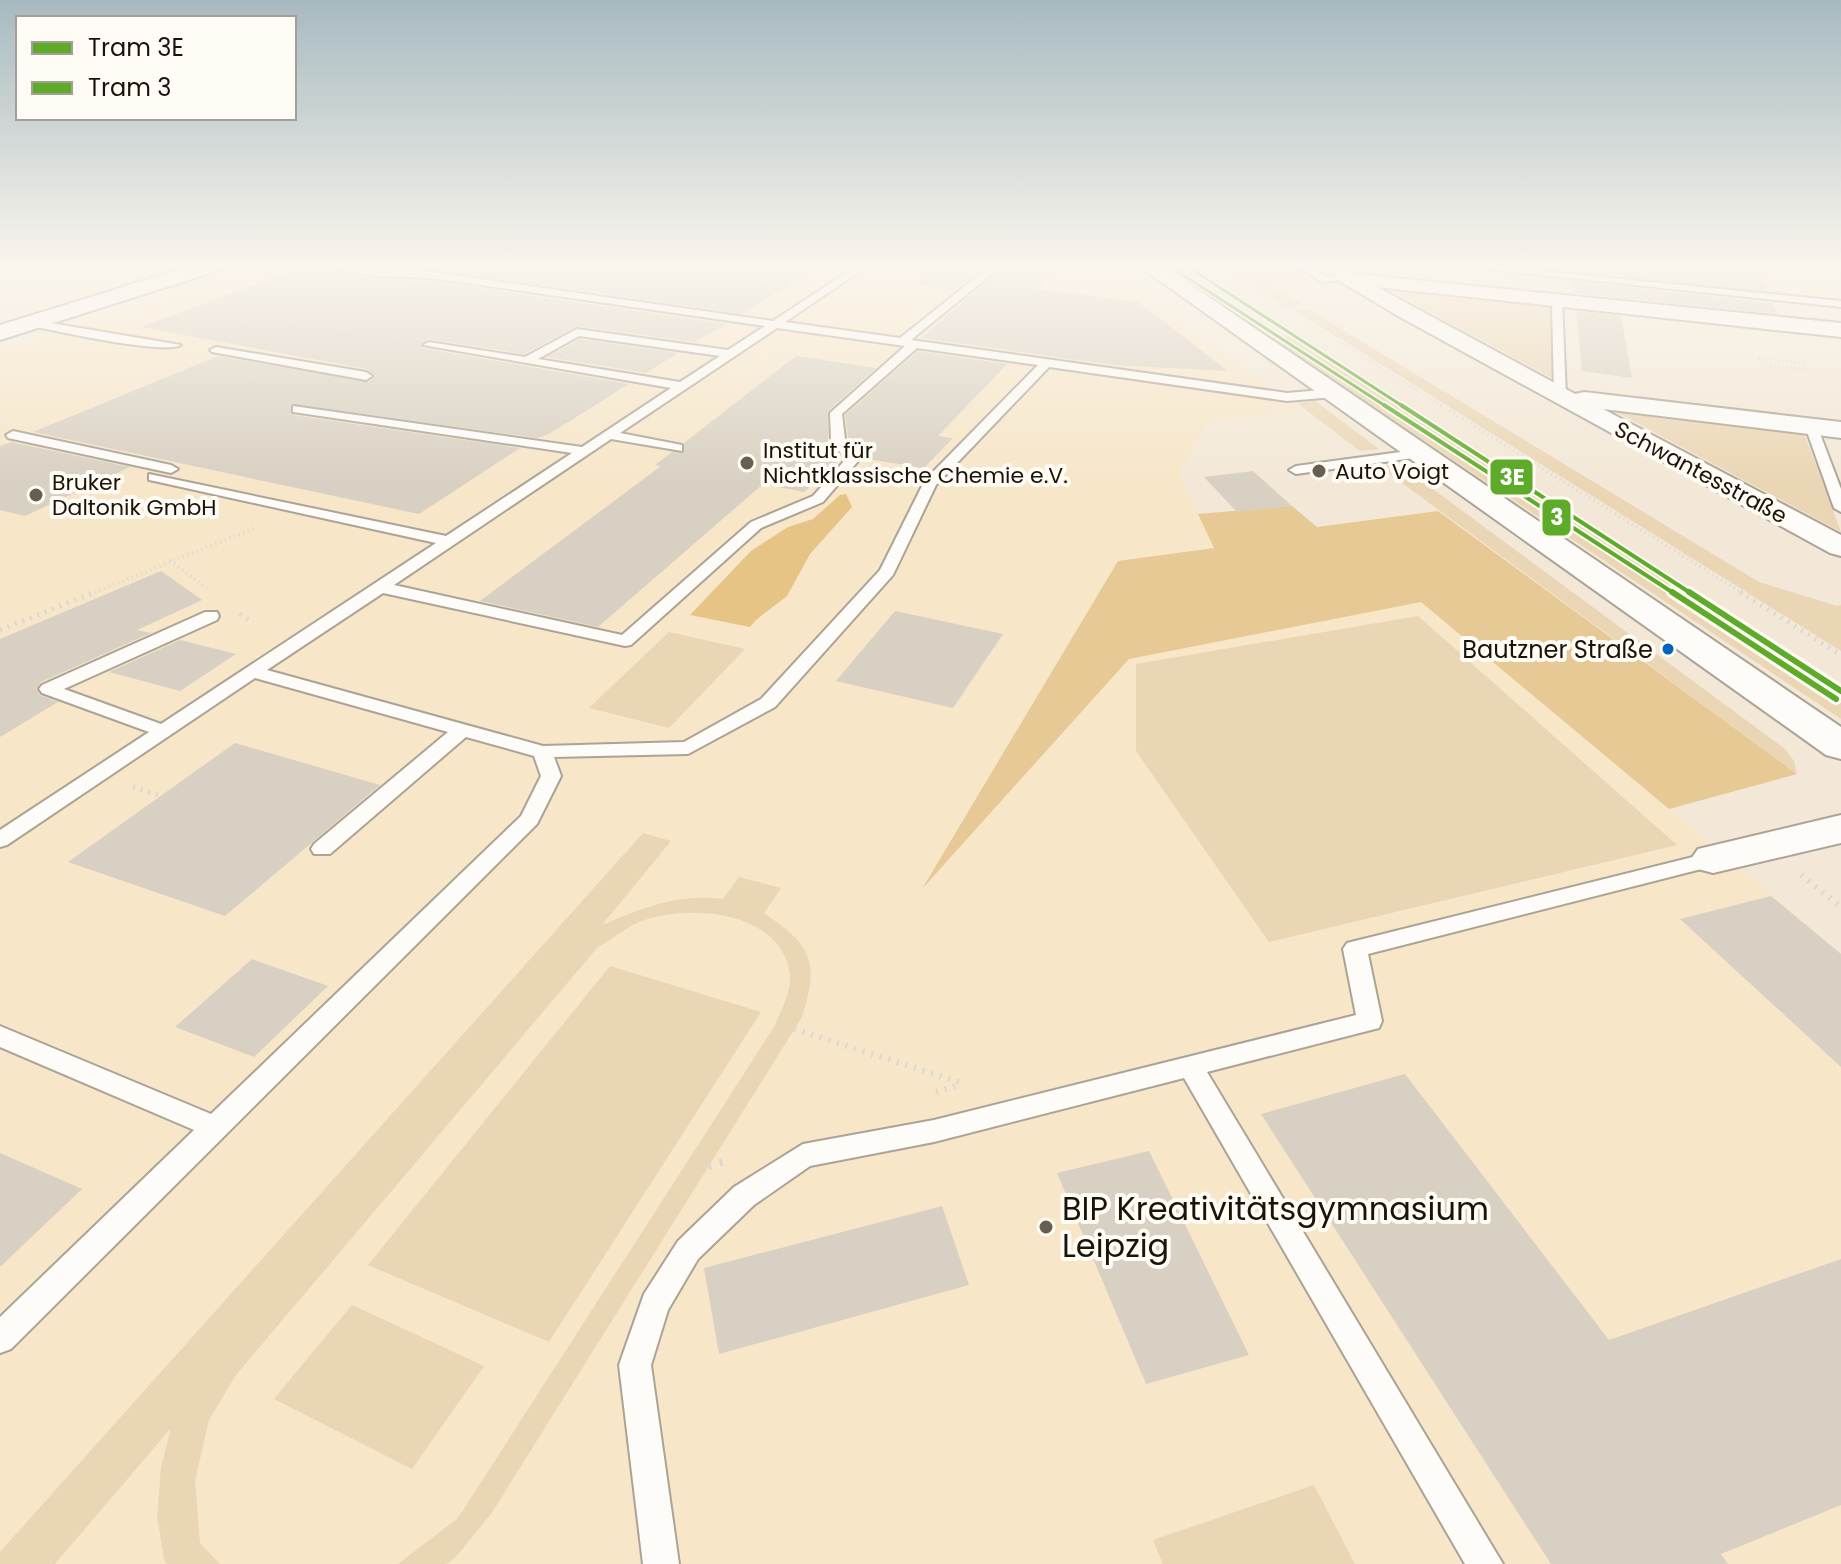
<svg xmlns="http://www.w3.org/2000/svg" width="1841" height="1564" font-family="Poppins,sans-serif">
<rect width="100%" height="100%" fill="#f3e8d7"/>
<g fill="#f7e6c8">
<path d="M273,263H1098L1273,389L1226,383L1220,394L1290,403L1302,412L1208,422L1179,473L1215,548L925,884L1129,659L1421,602L1841,953V1564H0V351Z"/>
<path d="M1483,263H1779L1785,274L1775,279L1755,277L1760,290Z"/>
</g>
<g fill="#ead6b4">
<path d="M1218,263H1290L1315,278L1301,280Z"/>
<path d="M1225,269L1289,282L1270,285L1303,305L1287,307Z"/>
<path d="M1380,285L1552,305V378Z"/>
<path d="M1308,309L1759,582L1837,606L1841,605V651L1294,310Z"/>
<path d="M1289,336L1841,697V719L1271,338Z"/>
<path d="M1315,401L1379,449L1360,451L1297,403Z"/>
<path d="M1607,407L1778,428L1805,436L1841,532Z"/>
<path d="M1399,464L1785,749L1794,761L1797,774L1379,466Z"/>
<path d="M1418,616L1677,845L1269,942L1136,751V664Z"/>
<path d="M669,632L745,649L669,728L589,708Z"/>
<path d="M643,833L671,841L602,925C642,908 678,893 723,899L739,877L781,888L764,913C811,945 820,961 802,1017L491,1514L455,1558L446,1564H398L458,1518L774,1027C780,1012 792,991 790,974C781,910 688,903 639,922C625,928 611,940 597,948L236,1375L209,1420L195,1481L200,1543L220,1564H167L164,1559L157,1516L161,1467L171,1428L55,1564H0V1552Z"/>
<path d="M610,966L761,1012L549,1342L368,1265Z"/>
<path d="M352,1305L484,1366L412,1469L274,1399Z"/>
<path d="M1314,1485L1355,1564H1163L1153,1540Z"/>
</g>
<path fill="#e6c994" d="M1292,506L1317,527L1438,511L1797,774L1669,809L1421,602L1129,659L922,889L1118,561L1214,548L1198,514Z"/>
<path fill="#e6c485" d="M846,494L852,507L810,554L787,596L756,620L750,627L690,615L751,551L788,527L813,519L840,495Z"/>
<g fill="#d8d0c2">
<path d="M344,263H824L742,314L431,269Z"/>
<path d="M921,263H990L955,290L920,285Z"/>
<path d="M1008,263H1066L1037,289L1138,302L1228,371L1114,365L921,338Z"/>
<path d="M1570,263H1755L1767,291L1571,271Z"/>
<path d="M305,266L377,279L431,281L727,324L695,342L577,326L524,354L429,339L420,344L422,348L629,384L549,434L537,438L291,404L293,415L520,448L419,514L33,432L218,356L368,382L375,375L366,369L141,327Z"/>
<path d="M1572,281L1773,303L1777,314L1574,293Z"/>
<path d="M1576,311L1621,316L1632,378L1582,371Z"/>
<path d="M580,339L678,353L646,373L547,357Z"/>
<path d="M918,351L1007,364L938,436L953,438L924,468L861,458L848,438L845,415Z"/>
<path d="M796,356L876,368L828,411V439L841,459L804,492L763,484L598,627L480,601L661,466L655,465L672,452L684,453V443Z"/>
<path d="M11,442L130,467L25,516L0,510V446Z"/>
<path d="M1253,471L1292,506L1237,512L1204,477Z"/>
<path d="M161,571L202,600L137,630L151,633L41,682L36,689L40,695L58,702L0,737V639Z"/>
<path d="M895,611L1003,634L953,708L836,681Z"/>
<path d="M180,640L236,654L180,691L109,672Z"/>
<path d="M235,743L380,785L225,916L68,862Z"/>
<path d="M1771,896L1841,954V1067L1680,919Z"/>
<path d="M252,959L328,986L254,1057L175,1027Z"/>
<path d="M1405,1074L1609,1340L1841,1259V1505L1721,1554L1728,1564H1551L1261,1114Z"/>
<path d="M1149,1151L1249,1355L1146,1384L1057,1173Z"/>
<path d="M0,1153L82,1189L0,1267Z"/>
<path d="M942,1206L969,1285L719,1354L704,1268Z"/>
</g>
<g fill="none" stroke-linecap="round" stroke-linejoin="round">
<g stroke="#aba396" stroke-width="4">
<g id="lane">
<path d="M306,263L431,272L773,321L861,263H872L785,322L900,338L994,263H1005L911,340L1287,393L1334,389L1340,393L1334,397L1287,401L1049,367L936,485L893,575L775,707L688,754L554,757L561,776L537,824L11,1349L0,1353V1317L194,1130L0,1047V1026L211,1114L521,816L541,776L534,756L466,737L330,854H314L311,849L314,844L448,732L255,678L7,845L0,847V830L149,732L42,693L39,689L42,685L205,612H217L219,616L217,620L64,689L161,724L436,543L154,481L149,480V474L446,536L572,453L293,412V406L582,447L671,388L423,345L429,342L525,357L577,329L728,350L765,326L431,278L378,276ZM777,328L905,346L830,413L831,439L845,460L813,496L751,522L622,635L394,585L611,439L682,451V445L620,433ZM579,336L720,356L680,382L538,359ZM917,348L1038,365L925,480L880,570L761,699L684,742L543,746L267,670L383,593L625,646L631,645L761,528L823,502L859,460L845,439L842,414Z"/>
<path d="M1295,263C1310,262 1314,271 1326,276C1335,279 1344,274 1353,278L1322,282Z"/>
<path d="M1431,263H1462L1841,301V307Z"/>
<path d="M1557,297L1562,300L1566,396L1560,400L1554,396L1552,300Z"/>
<path d="M33,320L181,345C165,355 54,331 29,325V321Z"/>
<path d="M216,347L366,372L372,376L366,380L212,352L210,350Z"/>
<path d="M1811,422L1817,426L1841,489V512L1834,508L1805,426Z"/>
<path d="M13,431L171,465L178,469L171,473L8,438L6,435Z"/>
<path d="M1423,449L1428,450V456L1296,474L1289,470L1296,466Z"/>
<path d="M1713,852L1721,854L1724,859L1721,864L1368,954L1382,1021L1379,1028L1207,1072L1503,1564H1465L1184,1078L934,1142L810,1166L754,1205L698,1259L668,1310L651,1365L679,1564H643L619,1365L644,1294L678,1241L734,1187L803,1144L934,1120L1356,1015L1343,949L1347,943Z"/>
</g>
</g>
<g stroke="#aba396" stroke-width="4">
<g id="street">
<path d="M1328,263H1347L1356,274L1841,323V337L1377,287L1575,394L1584,392L1841,422V438L1603,409L1841,535V556L1830,553L1400,317L1341,282Z"/>
<path d="M1841,815V843L1713,873L1698,869L1691,859L1698,849Z"/>
</g>
</g>
<g stroke="#aba396" stroke-width="4">
<g id="primary">
<path d="M201,263H233L229,267L0,340V325Z"/>
<path d="M1135,263H1159L1841,727V759L1826,755Z"/>
</g>
</g>
<g stroke="#dbd8d2" stroke-width="3" stroke-dasharray="1 3" stroke-linecap="butt">
<path d="M1213,263L1444,407"/>
<path d="M1829,263L1841,264"/>
<path d="M1223,267L1280,278"/>
<path d="M1274,308L1319,305"/>
<path d="M269,311L257,316L401,338"/>
<path d="M232,326L257,316"/>
<path d="M1067,337L1106,290L1082,263"/>
<path d="M1802,356L1805,363"/>
<path d="M1759,358L1805,363L1809,370L1761,365Z"/>
</g>
<g stroke="#dbd8d2" stroke-width="4" stroke-dasharray="1 4" stroke-linecap="butt">
<path d="M1441,405L1744,594"/>
<path d="M170,561L207,588"/>
<path d="M90,594L255,528"/>
</g>
<g stroke="#dbd8d2" stroke-width="5" stroke-dasharray="2 6" stroke-linecap="butt">
<path d="M1740,592L1841,655"/>
<path d="M240,614L250,621"/>
<path d="M0,630L95,592"/>
<path d="M133,787L161,796"/>
</g>
<g stroke="#dbd8d2" stroke-width="6" stroke-dasharray="2 7" stroke-linecap="butt">
<path d="M1801,875L1841,907"/>
<path d="M794,1029L962,1083"/>
<path d="M936,1092L962,1084"/>
</g>
<path stroke="#dbd8d2" stroke-width="8" stroke-dasharray="3 9" stroke-linecap="butt" d="M708,1166L729,1160"/>
<use href="#lane" fill="#fdfcf9" fill-rule="evenodd"/>
<use href="#street" fill="#fdfcf9" fill-rule="evenodd"/>
<use href="#primary" fill="#fdfcf9" fill-rule="evenodd"/>
<g stroke="#fffbf5" stroke-width="6">
<path id="tram-1-far2" d="M1182,263L1404,407"/>
</g>
<g stroke="#fffbf5" stroke-width="8">
<path id="tram-1-far1" d="M1401,405L1692,594"/>
</g>
<g stroke="#fffbf5" stroke-width="12">
<path id="tram-1" d="M1689,592L1841,691"/>
</g>
<g stroke="#fffbf5" stroke-width="6">
<path id="tram-2-far2" d="M1177,271L1387,407"/>
</g>
<g stroke="#fffbf5" stroke-width="8">
<path id="tram-2-far1" d="M1384,405L1675,594"/>
</g>
<g stroke="#fffbf5" stroke-width="12">
<path id="tram-2" d="M1672,592L1836,699"/>
</g>
<use href="#tram-1-far2" stroke="#5eab2a" stroke-width="3"/>
<use href="#tram-1-far1" stroke="#5eab2a" stroke-width="4"/>
<use href="#tram-1" stroke="#5eab2a" stroke-width="6"/>
<use href="#tram-2-far2" stroke="#5eab2a" stroke-width="3"/>
<use href="#tram-2-far1" stroke="#5eab2a" stroke-width="4"/>
<use href="#tram-2" stroke="#5eab2a" stroke-width="6"/>
</g>
<linearGradient id="sky" x2="0" y2="1"><stop stop-color="#a7bac0"/><stop offset="0.55" stop-color="#faf5ed"/><stop offset="1" stop-color="#faf5ed" stop-opacity="0"/></linearGradient>
<rect width="1841" height="482" fill="url(#sky)"/>
<g fill="#665e50" stroke="#fffbf5" stroke-width="3">
<circle cx="747" cy="463" r="8"/>
<circle cx="1319" cy="471" r="8"/>
<circle cx="36" cy="495" r="8"/>
<circle cx="1046" cy="1227" r="8"/>
</g>
<circle fill="#0065bd" stroke="#fffbf5" stroke-width="3" cx="1668" cy="649" r="7"/>
<g text-anchor="middle" stroke-width="8" stroke-linejoin="round" paint-order="stroke">
<g font-size="22" fill="#1a1408" stroke="#fffbf5" text-anchor="start">
<text x="763" y="458">Institut für<tspan x="763" dy="25">Nichtklassische Chemie e.V.</tspan></text>
<text x="1335" y="479">Auto Voigt</text>
<text x="52" y="490">Bruker<tspan x="52" dy="25">Daltonik GmbH</tspan></text>
</g>
<g font-size="22" fill="#1a1408" stroke="#fffbf5">
<text transform="translate(1701 472) rotate(28)" y="8">Schwantesstraße</text>
</g>
<g font-size="24" fill="#1a1408" stroke="#fffbf5" text-anchor="end">
<text x="1653" y="658">Bautzner Straße</text>
</g>
<g font-size="32" fill="#1a1408" stroke="#fffbf5" text-anchor="start">
<text x="1062" y="1220">BIP Kreativitätsgymnasium<tspan x="1062" dy="37">Leipzig</tspan></text>
</g>
</g>
<g stroke="#fffbf5" stroke-width="3">
<rect x="1489" y="458" width="45" height="38" rx="8" fill="#5eab2a"/>
<rect x="1541" y="498" width="31" height="39" rx="8" fill="#5eab2a"/>
</g>
<g font-size="22" text-anchor="middle" font-weight="bold" fill="#fff">
<text x="1512" y="485">3E</text>
<text x="1557" y="525">3</text>
</g>
<rect x="16" y="16" width="280" height="104" fill="#fffbf5" stroke="#a39f96" stroke-width="2"/>
<rect x="32" y="42" width="40" height="12" fill="#5eab2a" stroke="#a39f96" stroke-width="2"/>
<text x="88" y="56" font-size="24" fill="#1a1408">Tram 3E</text>
<rect x="32" y="82" width="40" height="12" fill="#5eab2a" stroke="#a39f96" stroke-width="2"/>
<text x="88" y="96" font-size="24" fill="#1a1408">Tram 3</text>
</svg>
